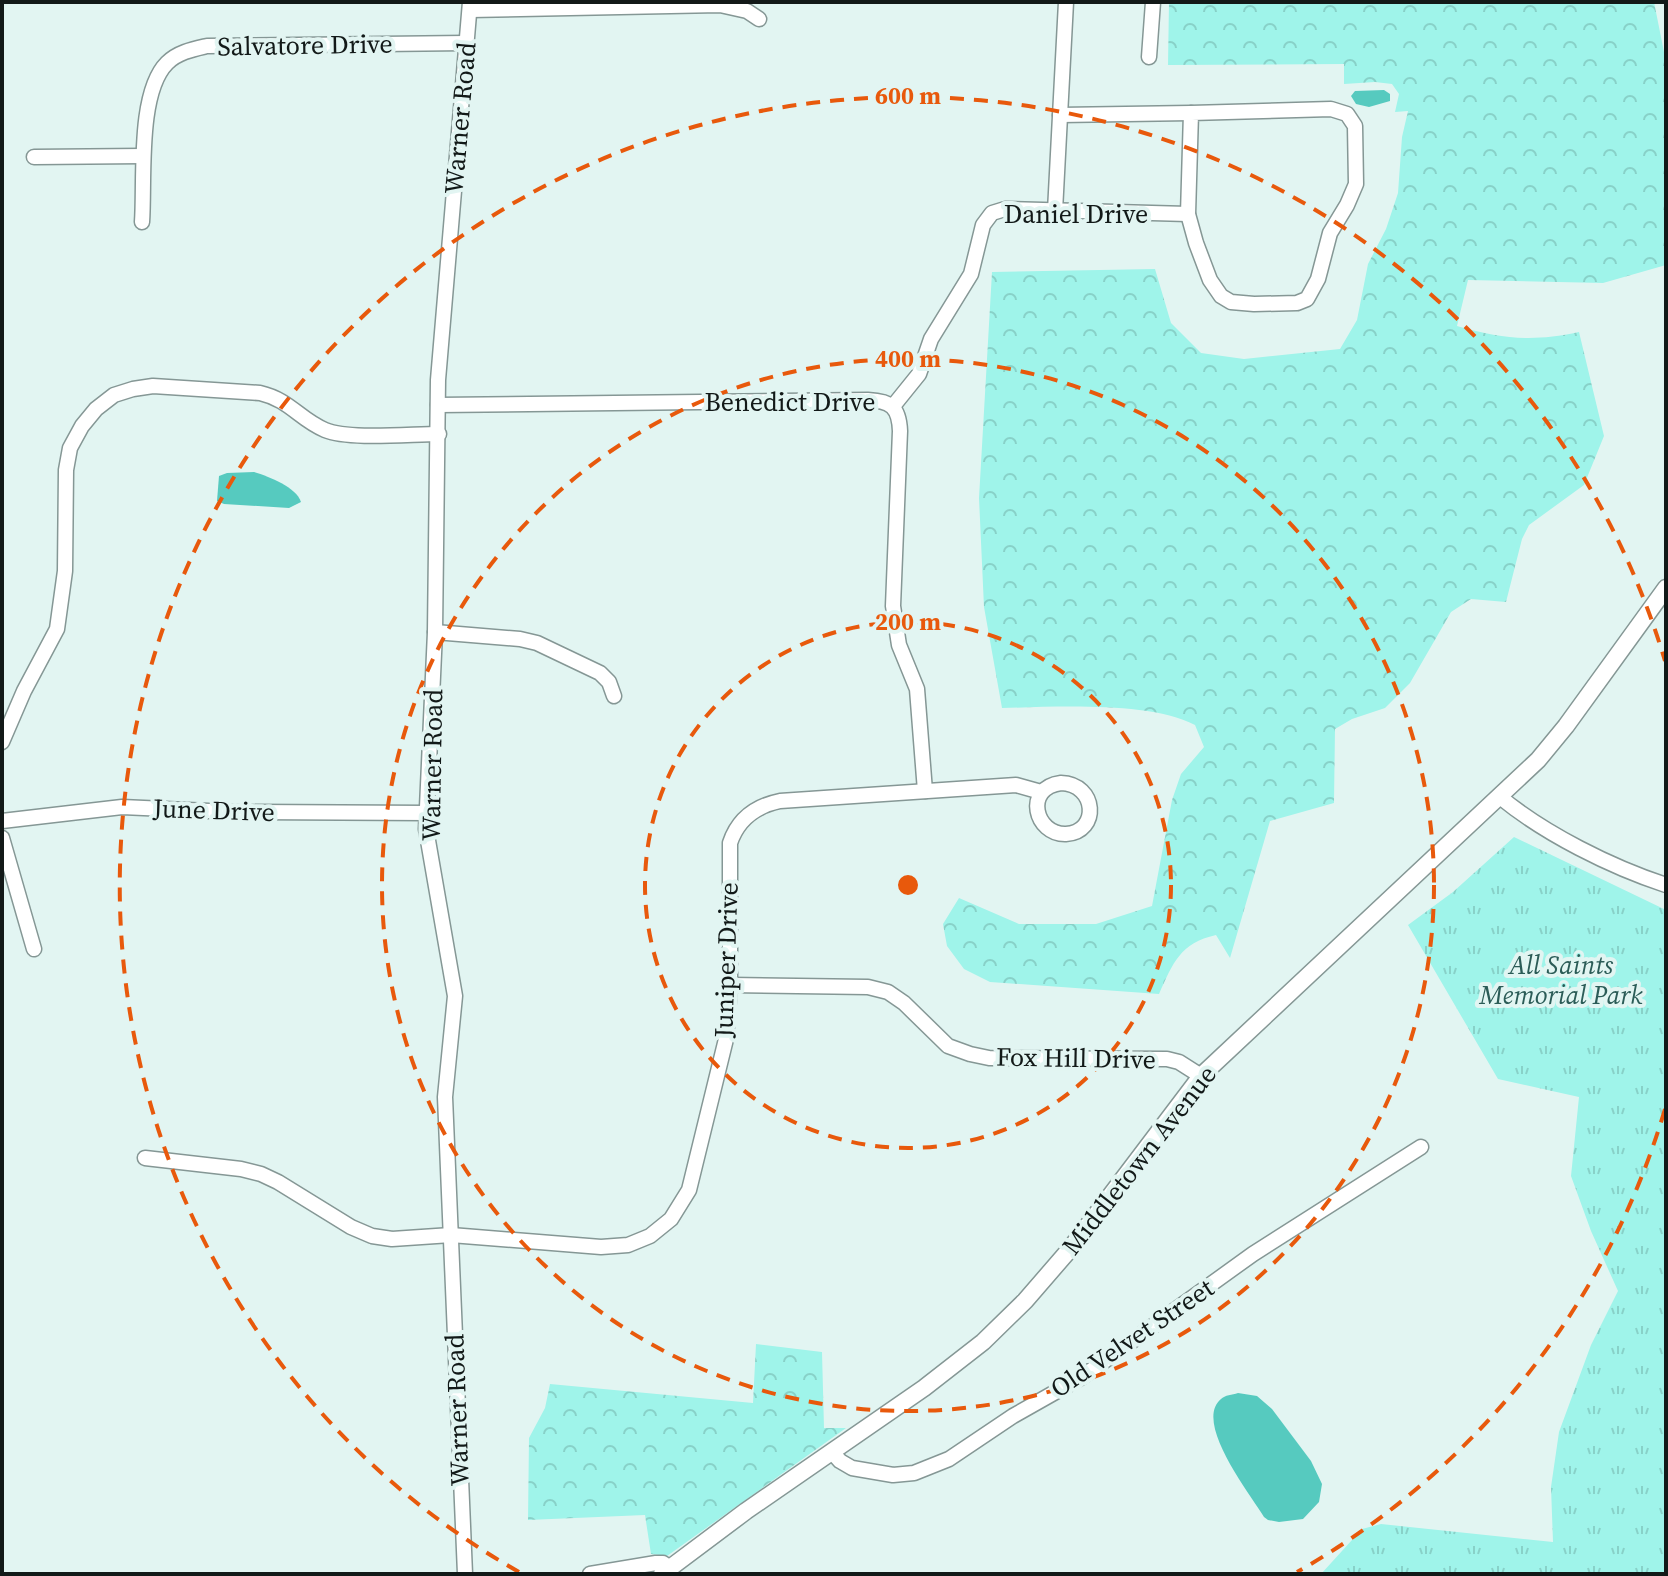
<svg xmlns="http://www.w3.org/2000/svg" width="1668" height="1576" font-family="'Source Serif 4',serif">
<defs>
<pattern id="forest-crowns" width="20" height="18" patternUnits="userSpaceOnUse" patternTransform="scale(2)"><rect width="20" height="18" fill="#9ff4ea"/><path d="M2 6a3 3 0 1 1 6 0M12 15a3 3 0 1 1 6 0" fill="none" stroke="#88d1c8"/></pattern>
<pattern id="park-tufts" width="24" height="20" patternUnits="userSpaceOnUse" patternTransform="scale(2)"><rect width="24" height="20" fill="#9ff4ea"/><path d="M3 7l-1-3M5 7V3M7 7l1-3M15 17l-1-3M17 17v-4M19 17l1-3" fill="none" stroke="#88d1c8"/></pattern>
</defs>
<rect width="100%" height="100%" fill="#e2f5f2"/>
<g fill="url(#forest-crowns)">
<path d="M1169,2H1654L1666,62V265L1603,283L1468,280L1457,326C1503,339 1532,342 1579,332L1604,436L1584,485L1529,525L1522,539L1506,602L1471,599L1451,612L1410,683L1385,708L1352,719L1335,729L1334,803L1270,821L1230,958L1216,935C1180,943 1173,963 1159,994L990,982L964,969L947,946L943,924L959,898L1019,924H1096L1152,906L1172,800L1181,774L1204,747L1195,725C1148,701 1056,707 1002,708L984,607L979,498L992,272L1155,269L1171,323L1201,353L1244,359L1340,349L1357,320L1368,264L1386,229L1398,193L1402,137L1408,111L1395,112L1399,94L1392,84L1375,82L1344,84V64L1168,65Z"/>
<path d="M756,1344L822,1352L824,1428H846L667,1556L651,1554L645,1515L528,1520L529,1438L545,1408L550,1384L753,1403Z"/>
</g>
<path fill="url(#park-tufts)" d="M1514,837L1666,910V1574H1321L1362,1529L1381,1524L1553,1542L1551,1487L1559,1432L1591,1345L1618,1291L1591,1231L1571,1176L1579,1097L1498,1079L1408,925L1453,892Z"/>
<g fill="#56cabf">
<path d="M1384,90L1390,94V101L1369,107L1356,104L1351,96L1355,91Z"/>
<path d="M254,472C270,477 296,487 301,502L289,508L224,504L217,501L219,476L227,473Z"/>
<path d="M1238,1393L1257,1396L1272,1409L1311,1461L1322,1484L1319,1502L1303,1519L1279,1522L1268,1520L1264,1517C1250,1494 1193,1422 1221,1399C1225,1395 1232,1395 1238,1393Z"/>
</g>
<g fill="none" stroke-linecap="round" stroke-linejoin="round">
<g stroke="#859795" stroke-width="17">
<g id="minor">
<path d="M470,10L720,5L747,11L759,19"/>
<path d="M1149,57L1153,2"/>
<path d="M1331,109L1347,114L1355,126L1356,184L1347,205L1330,233L1318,279L1307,299L1297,303L1254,304L1231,302L1221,296L1210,280L1196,243L1188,214L1191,113Z"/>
<path d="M1060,115L1191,113"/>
<path d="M34,157L143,156"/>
<path d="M1055,211L1066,2"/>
<path d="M142,222C145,181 137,93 167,63C178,52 194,49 207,46L466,43"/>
<path d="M438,405L868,400C891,401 899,407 900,431L893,606L899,645L917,689L925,791"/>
<path d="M894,405L919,374L931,339L971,274L983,225L992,213L1005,209L1188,214"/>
<path d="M435,632L520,639L537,643L600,673L609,682L614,696"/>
<path d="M2,742L24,691L57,629L65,571L66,470L70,448L82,426L96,409L114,395L133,389L153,386L260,393C290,400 299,419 325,430C349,440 410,434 439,434"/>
<path d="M1061,783C1097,784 1100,832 1066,834C1035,835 1023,788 1061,783Z"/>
<path d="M1500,797C1545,834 1611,867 1666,885"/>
<path d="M2,821L122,807L231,812L427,813"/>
<path d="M2,838L34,949"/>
<path d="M730,985L868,987L888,992L904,1003L948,1046L970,1054L989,1058L1167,1059L1179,1062L1201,1076"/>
<path d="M145,1158L241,1169L261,1174L278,1182L351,1227L372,1236L392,1239L451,1235L601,1247L628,1245L650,1236L671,1219L689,1190L726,1039L730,985V843C738,819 756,806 780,801L1016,785L1041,792"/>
<path d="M832,1452L840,1461L852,1468L893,1475L914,1473L949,1459L1013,1416L1082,1377L1253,1254L1421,1147"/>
<path d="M465,1574L445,1097L455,996L426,829L435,632L438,380L470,2"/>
<path d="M590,1574L656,1563H663L669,1567"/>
</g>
</g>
<g stroke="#859795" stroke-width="19">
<path id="major" d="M662,1574L746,1511L924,1388L983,1342L1025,1301L1070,1249L1201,1076L1538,760L1566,726L1666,588"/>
</g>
<use href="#minor" stroke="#fff" stroke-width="14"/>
<use href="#major" stroke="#fff" stroke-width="16"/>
</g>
<g fill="none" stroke="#e8590c" stroke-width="4" stroke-dasharray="14 10">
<circle cx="908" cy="885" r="263"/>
<circle cx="908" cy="885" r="526"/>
<path d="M1665 1109A789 789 0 0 1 1297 1572M519 1572A789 789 0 1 1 1665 661"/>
</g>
<g text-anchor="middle" stroke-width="8" stroke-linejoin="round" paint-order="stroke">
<g font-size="26" fill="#121918" stroke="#e2f5f2">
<text transform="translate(305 45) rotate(-1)" y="9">Salvatore Drive</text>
<text transform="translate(460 118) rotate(-85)" y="9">Warner Road</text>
<text x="1076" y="223">Daniel Drive</text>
<text x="790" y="411">Benedict Drive</text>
<text transform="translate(432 765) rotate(-89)" y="9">Warner Road</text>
<text transform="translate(214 810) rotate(2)" y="9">June Drive</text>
<text transform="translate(726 960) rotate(-88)" y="9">Juniper Drive</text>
<text transform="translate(1076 1058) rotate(1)" y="9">Fox Hill Drive</text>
<text transform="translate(1139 1160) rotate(-52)" y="9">Middletown Avenue</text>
<text transform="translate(1132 1338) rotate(-34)" y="9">Old Velvet Street</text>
<text transform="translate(457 1410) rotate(-92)" y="9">Warner Road</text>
</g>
<g font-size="26" font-style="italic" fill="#2b5c57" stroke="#e2f5f2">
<text x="1561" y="974">All Saints<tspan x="1561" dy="30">Memorial Park</tspan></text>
</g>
</g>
<circle cx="908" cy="885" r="12" fill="#e8590c" stroke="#e2f5f2" stroke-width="4"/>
<g font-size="24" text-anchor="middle" font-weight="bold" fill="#e8590c" stroke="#e2f5f2" stroke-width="8" stroke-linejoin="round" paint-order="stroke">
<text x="908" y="104">600 m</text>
<text x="908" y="367">400 m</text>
<text x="908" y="630">200 m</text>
</g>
<rect width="1668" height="1576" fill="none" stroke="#121918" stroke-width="8"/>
</svg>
